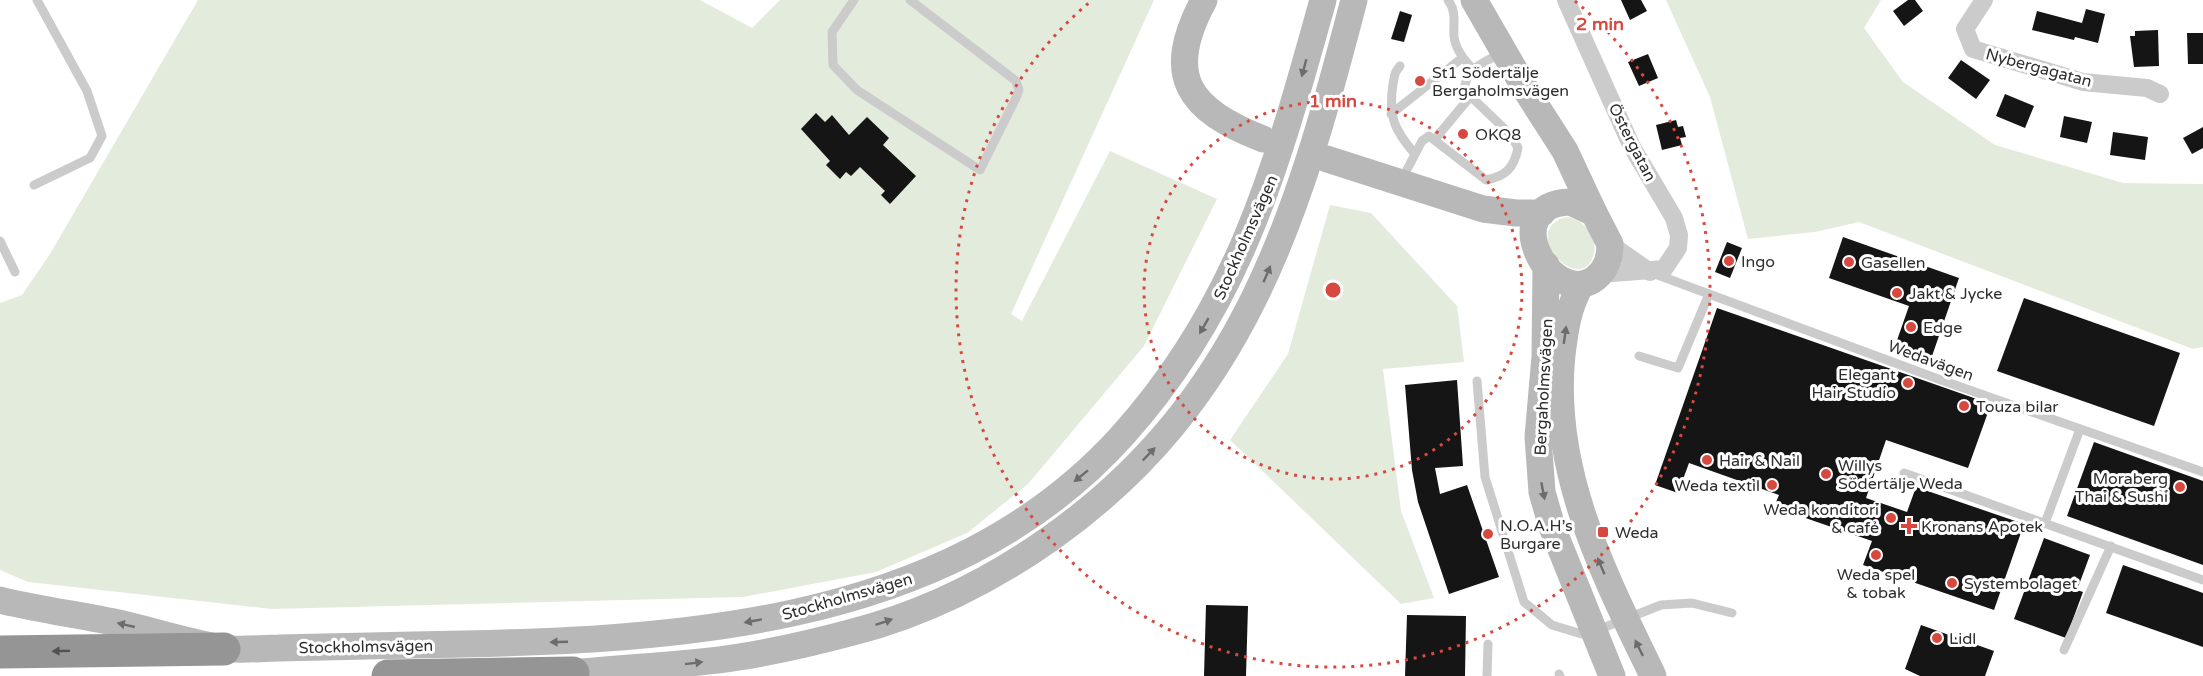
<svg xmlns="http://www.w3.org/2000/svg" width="2203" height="676" font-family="'Varela Round',sans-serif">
<rect width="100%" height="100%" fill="#fff"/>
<g fill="#e3ebdd">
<path d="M198,0H700L752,28L780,0H1154L1011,314L1022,321L1110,151L1217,199L1144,346L1028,484L967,533L876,572L743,597L272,609L28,582L0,570V303L22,295L50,254Z"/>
<path d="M1666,0H1881L1864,28L1903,82L1995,145L2123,183L2203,184V347L2193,349L1859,222L1815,232L1748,239L1710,97Z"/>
<path d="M1330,205L1371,213L1457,306L1464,362L1383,369L1401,511L1434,598L1401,604L1230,440L1288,354Z"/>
<path d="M1566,217C1582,218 1598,236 1594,253C1583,300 1516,231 1566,217Z"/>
</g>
<g fill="#151515">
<path d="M1621,0H1641L1647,11L1630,20Z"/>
<path d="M1908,0H1915L1923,11L1904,26L1893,11Z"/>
<path d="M2086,9L2105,14L2098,43L2075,37L2074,40L2032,30L2037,11L2082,23Z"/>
<path d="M1400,11L1412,15L1404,42L1391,39Z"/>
<path d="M2158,30L2159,66L2134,67L2130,36H2135V31Z"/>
<path d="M2187,33H2203V64H2188Z"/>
<path d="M1648,54L1658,78L1639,86L1628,62Z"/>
<path d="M1961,60L1990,80L1976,99L1948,78Z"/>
<path d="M2005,94L2034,106L2025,128L1996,116Z"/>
<path d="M816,113L825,122L832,115L849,135L867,117L889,138L883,145L916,176L890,204L881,195L885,191L860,167L851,176L846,172L840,179L826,165L830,161L801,129Z"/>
<path d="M2064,116L2092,122L2087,143L2060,137Z"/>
<path d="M1676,120L1678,127L1683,126L1686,137L1680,138L1682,145L1662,150L1656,125Z"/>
<path d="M2203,127V148L2192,154L2183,138Z"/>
<path d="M2113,132L2148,137L2145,160L2110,155Z"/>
<path d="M1843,237L1959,278L1931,359L1895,346L1909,306L1829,278Z"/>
<path d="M1727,242L1742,248L1730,278L1715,272Z"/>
<path d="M2024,298L2180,353L2154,426L1997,371Z"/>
<path d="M1717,308L1991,404L1968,468L1886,440L1866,498L1907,512L1916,487L2024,524L1994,610L1863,565L1872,541L1774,507L1779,495L1689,463L1678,493L1655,485Z"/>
<path d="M1457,380L1463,466L1435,468L1440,494L1467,485L1499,577L1449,594L1418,502L1412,470L1405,385Z"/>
<path d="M2094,442L2203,481V565L2067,516Z"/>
<path d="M2044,538L2090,555L2077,590L2083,592L2066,638L2014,619Z"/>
<path d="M2123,565L2203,593V647L2106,613Z"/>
<path d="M1206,605L1248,606L1246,676H1204Z"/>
<path d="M1407,615L1466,616L1465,676H1405Z"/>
<path d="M1921,625L1994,651L1985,676H1920L1905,669Z"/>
</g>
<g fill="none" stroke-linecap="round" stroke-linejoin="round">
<g stroke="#cbcbcb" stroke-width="9">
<path d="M854,0L832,32L833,65L857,90L980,170L1016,98L1019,90L1016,81L910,0"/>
<path d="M1448,0C1457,12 1453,23 1454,36C1455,49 1464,60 1473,69"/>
<path d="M1400,66C1394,73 1395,75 1393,84C1388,116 1394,130 1415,154"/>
<path d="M1391,114L1462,58"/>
<path d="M1435,139L1470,97"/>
<path d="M1402,179L1422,141L1429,136L1486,180C1506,176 1514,168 1518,148L1511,135L1465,91C1463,69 1485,62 1501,53"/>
<path d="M34,185L90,158L102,136L87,91L37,0"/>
<path d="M0,241L15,272"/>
<path d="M1655,274L1941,380L2203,472"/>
<path d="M1639,356L1678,368L1709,294"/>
<path d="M1477,381L1485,477L1524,602L1552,625L1585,635L1661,605L1692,603L1732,613"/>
<path d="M1904,473L2203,580"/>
<path d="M2045,523L2080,429"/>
<path d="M2064,650L2111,546"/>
<path d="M1559,674L1560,676"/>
<path d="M1487,676L1488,644"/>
</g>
<g stroke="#cbcbcb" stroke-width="18">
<path d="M1566,0L1632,147L1674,218L1679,235L1678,248L1664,269L1600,274"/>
<path d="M1984,0L1965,29L1973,49L2083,82L2147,88L2160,94"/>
<path d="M1610,244L1650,272"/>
</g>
<g stroke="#b8b8b8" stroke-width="27">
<path d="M1204,0C1163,76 1188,110 1263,139"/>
<path d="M1474,0L1526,90L1565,151L1594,213"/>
<path d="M1327,159L1483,209L1516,213H1542"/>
<path d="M1571,202L1594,213L1610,244C1610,259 1606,271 1593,280C1550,307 1495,204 1571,202Z"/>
<path d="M1546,265L1545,357L1538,437L1542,492L1552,527L1612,676"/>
<path d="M1581,285C1568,307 1565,330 1562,355C1550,471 1604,574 1653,676"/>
<path d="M0,600C41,610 82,615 123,624C156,632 188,642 221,648C239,651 260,648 279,648C324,647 369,646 413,645C659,641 944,633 1122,436C1240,305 1277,165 1323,0"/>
<path d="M555,675C616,667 678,667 739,657C777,651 816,642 853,632C923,614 992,580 1051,538C1243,402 1298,217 1354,0"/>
</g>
<g stroke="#959595" stroke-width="33">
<path d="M0,652L224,649"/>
<path d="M388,676L573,673"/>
</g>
</g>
<defs><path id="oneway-solid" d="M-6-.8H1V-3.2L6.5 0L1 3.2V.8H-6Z" transform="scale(1.5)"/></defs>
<g fill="#6c6c6c">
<use href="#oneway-solid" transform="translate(1304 68) rotate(105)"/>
<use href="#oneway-solid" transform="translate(1267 274) rotate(-67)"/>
<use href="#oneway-solid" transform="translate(1204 326) rotate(120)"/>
<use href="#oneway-solid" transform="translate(1565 335) rotate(-82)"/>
<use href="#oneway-solid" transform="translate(1149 454) rotate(-46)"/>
<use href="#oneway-solid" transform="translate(1081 476) rotate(141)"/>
<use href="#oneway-solid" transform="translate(1543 491) rotate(79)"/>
<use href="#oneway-solid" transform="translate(1601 566) rotate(-113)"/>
<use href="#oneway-solid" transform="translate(753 621) rotate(170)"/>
<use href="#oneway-solid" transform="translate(884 622) rotate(-19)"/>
<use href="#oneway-solid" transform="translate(126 625) rotate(-167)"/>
<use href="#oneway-solid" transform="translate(559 642) rotate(178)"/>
<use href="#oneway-solid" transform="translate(1639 648) rotate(-116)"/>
<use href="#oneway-solid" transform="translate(694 663) rotate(-7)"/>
</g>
<use fill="#525252" href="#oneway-solid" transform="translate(61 651) rotate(179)"/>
<g fill="none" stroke="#d7483f" stroke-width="3" stroke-dasharray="3 6">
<circle cx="1333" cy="290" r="189"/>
<path d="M1575 1A377 377 0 1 1 1091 1"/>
</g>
<g fill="#d7483f" stroke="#fff" stroke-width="2">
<circle cx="1420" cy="81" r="6"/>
<circle cx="1463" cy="134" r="6"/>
<circle cx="1729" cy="261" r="6"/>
<circle cx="1849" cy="262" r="6"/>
<circle cx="1897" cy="293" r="6"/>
<circle cx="1911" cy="327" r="6"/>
<circle cx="1908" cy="383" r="6"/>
<circle cx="1964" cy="406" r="6"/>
<circle cx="1707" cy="460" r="6"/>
<circle cx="1826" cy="474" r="6"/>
<circle cx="1772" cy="485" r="6"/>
<circle cx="2180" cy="487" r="6"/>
<circle cx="1891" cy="518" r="6"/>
<path d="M1906 517h6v6h6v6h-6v6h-6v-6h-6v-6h6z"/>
<rect x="1597" y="526" width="12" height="12" rx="3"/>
<circle cx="1488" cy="534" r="6"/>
<circle cx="1876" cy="555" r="6"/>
<circle cx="1952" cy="583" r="6"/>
<circle cx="1937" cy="638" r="6"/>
</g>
<g text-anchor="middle" stroke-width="6" stroke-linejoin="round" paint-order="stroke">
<g font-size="16" fill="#2e2e2e" stroke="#fff">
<text transform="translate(2039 67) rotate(15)" y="6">Nybergagatan</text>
<text transform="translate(1633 142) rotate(63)" y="6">Östergatan</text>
<text transform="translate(1245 237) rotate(-66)" y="6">Stockholmsvägen</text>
<text transform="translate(1931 360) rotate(20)" y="6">Wedavägen</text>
<text transform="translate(1543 387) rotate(-87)" y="6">Bergaholmsvägen</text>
<text transform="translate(847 596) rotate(-16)" y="6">Stockholmsvägen</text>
<text transform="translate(366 646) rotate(-1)" y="6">Stockholmsvägen</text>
</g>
<g font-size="16" fill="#2e2e2e" stroke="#fff" text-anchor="start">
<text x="1432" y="78">St1 Södertälje<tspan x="1432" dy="18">Bergaholmsvägen</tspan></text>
<text x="1475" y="140">OKQ8</text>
<text x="1741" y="267">Ingo</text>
<text x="1861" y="268">Gasellen</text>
<text x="1909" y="299">Jakt &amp; Jycke</text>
<text x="1923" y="333">Edge</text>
<text x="1896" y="380" text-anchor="end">Elegant<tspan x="1896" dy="18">Hair Studio</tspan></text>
<text x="1976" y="412">Touza bilar</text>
<text x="1719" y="466">Hair &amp; Nail</text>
<text x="1838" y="471">Willys<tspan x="1838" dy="18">Södertälje Weda</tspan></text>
<text x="2168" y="484" text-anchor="end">Moraberg<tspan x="2168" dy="18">Thai &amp; Sushi</tspan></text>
<text x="1760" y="491" text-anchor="end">Weda textil</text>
<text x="1879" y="515" text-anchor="end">Weda konditori<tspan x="1879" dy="18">&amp; café</tspan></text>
<text x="1500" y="531">N.O.A.H’s<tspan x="1500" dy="18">Burgare</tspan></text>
<text x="1921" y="532">Kronans Apotek</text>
<text x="1615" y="538">Weda</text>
<text x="1876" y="580" text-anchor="middle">Weda spel<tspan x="1876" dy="18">&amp; tobak</tspan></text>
<text x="1964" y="589">Systembolaget</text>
<text x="1949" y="644">Lidl</text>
</g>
</g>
<circle cx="1333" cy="290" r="9" fill="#d7483f" stroke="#fff" stroke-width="3"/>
<g font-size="18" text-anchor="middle" font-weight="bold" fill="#d7483f" stroke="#fff" stroke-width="6" stroke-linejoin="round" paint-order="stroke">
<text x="1600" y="30">2 min</text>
<text x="1333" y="107">1 min</text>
</g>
</svg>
